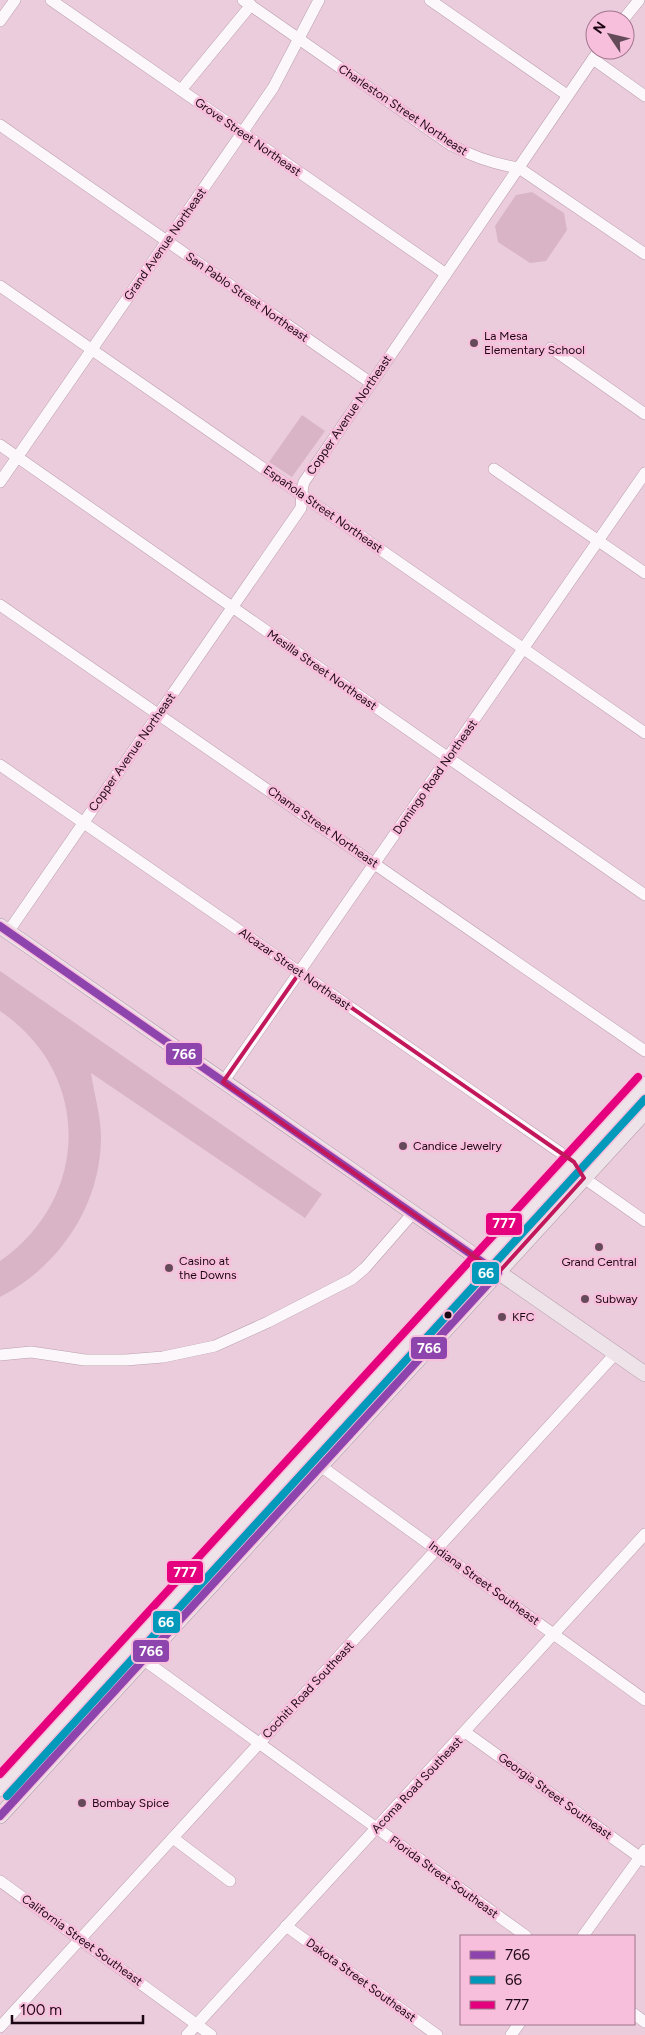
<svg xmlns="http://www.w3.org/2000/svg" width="645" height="2035" font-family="Figtree,sans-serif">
<rect width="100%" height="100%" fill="#ebccdc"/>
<g fill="#d9b4c7">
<path d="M532,192L564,213L567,230L546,261L530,263L498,242L495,226L516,195Z"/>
<path d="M302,415L325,431L292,477L269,462Z"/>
<path d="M0,971L322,1194L305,1218L91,1073C94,1094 101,1115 101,1137C101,1205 59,1267 0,1297V1261C91,1198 92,1073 0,1011Z"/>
</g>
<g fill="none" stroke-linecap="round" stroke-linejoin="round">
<g stroke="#ba9fad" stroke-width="12">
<g id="minor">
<path d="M51,0L446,274"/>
<path d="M243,0L451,145C473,157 494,164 519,168L645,254"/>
<path d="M430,0L567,95"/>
<path d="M623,20L639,0"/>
<path d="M0,21L15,0"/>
<path d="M593,59L645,96"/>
<path d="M181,90L251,5"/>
<path d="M0,125L371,383"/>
<path d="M0,286L645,733"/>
<path d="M551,348L645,414"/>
<path d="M0,445L645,895"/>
<path d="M494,469L645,573"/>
<path d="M0,482L273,88L319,0"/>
<path d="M0,605L645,1051"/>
<path d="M0,765L574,1162L584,1178L645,1221"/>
<path d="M8,932L301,508C302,499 301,491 304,482L599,50"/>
<path d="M223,1082L645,473"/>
<path d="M0,1355L31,1352L85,1360H126L163,1357L215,1346L268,1322L352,1279L365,1268L413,1213"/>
<path d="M322,1467L645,1700"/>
<path d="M144,1660L526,1936"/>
<path d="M465,1732L645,1861"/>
<path d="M173,1838L230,1881"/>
<path d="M0,1881L211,2035"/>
<path d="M286,1926L437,2035"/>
<path d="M583,1936L645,1850"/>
<path d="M634,2014L645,2022"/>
<path d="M0,2027L615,1354"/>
<path d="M187,2035L645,1534"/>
<path d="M511,2035L519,2024"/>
</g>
</g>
<g stroke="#ae97a3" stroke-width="16">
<g id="major">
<path d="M0,926L645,1374"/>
<path d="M0,1789L484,1262L645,1084"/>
<path d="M0,1816L645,1112"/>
</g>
</g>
<use href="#minor" stroke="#fcf7fa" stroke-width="11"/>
<use href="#major" stroke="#ede3e8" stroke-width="15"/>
<g stroke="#f8bfdd" stroke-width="11">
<path id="bus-1" d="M0,926L498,1273L0,1816"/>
</g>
<g stroke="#f8bfdd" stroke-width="11">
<path id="bus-2" d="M7,1796L645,1099"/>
</g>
<g stroke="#f8bfdd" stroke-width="11">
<path id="bus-3" d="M0,1774L638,1077"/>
</g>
<use href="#bus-1" stroke="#8e44ad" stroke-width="8"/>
<use href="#bus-2" stroke="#0399bb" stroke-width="8"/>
<use href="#bus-3" stroke="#e5007d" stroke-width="8"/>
</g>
<path fill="none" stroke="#c2185b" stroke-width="4" stroke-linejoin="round" d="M300,972L574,1162L584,1178L498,1273L223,1082Z"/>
<g fill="#654b5a" stroke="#f8bfdd" stroke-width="2">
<circle cx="474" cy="343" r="5"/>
<circle cx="403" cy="1146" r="5"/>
<circle cx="599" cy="1247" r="5"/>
<circle cx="169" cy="1268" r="5"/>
<circle cx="585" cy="1299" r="5"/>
<circle cx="502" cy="1317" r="5"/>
<circle cx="82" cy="1803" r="5"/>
</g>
<circle fill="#1d0614" stroke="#f8bfdd" stroke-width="2" cx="448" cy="1315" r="4.5"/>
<g text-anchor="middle" stroke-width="5" stroke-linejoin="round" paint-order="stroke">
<g font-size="12" fill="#1d0614" stroke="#f8bfdd">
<text transform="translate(403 110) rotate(34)" y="4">Charleston Street Northeast</text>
<text transform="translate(248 137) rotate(35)" y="4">Grove Street Northeast</text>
<text transform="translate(165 244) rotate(-55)" y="4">Grand Avenue Northeast</text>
<text transform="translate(247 297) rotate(35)" y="4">San Pablo Street Northeast</text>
<text transform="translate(349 415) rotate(-56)" y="4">Copper Avenue Northeast</text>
<text transform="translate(323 509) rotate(35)" y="4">Española Street Northeast</text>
<text transform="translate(322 670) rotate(35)" y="4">Mesilla Street Northeast</text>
<text transform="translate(132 752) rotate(-55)" y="4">Copper Avenue Northeast</text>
<text transform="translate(435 777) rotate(-55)" y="4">Domingo Road Northeast</text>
<text transform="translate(323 827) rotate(35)" y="4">Chama Street Northeast</text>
<text transform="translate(295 969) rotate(35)" y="4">Alcazar Street Northeast</text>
<text transform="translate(484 1583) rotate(36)" y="4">Indiana Street Southeast</text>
<text transform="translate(308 1690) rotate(-47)" y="4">Cochiti Road Southeast</text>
<text transform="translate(417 1785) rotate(-47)" y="4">Acoma Road Southeast</text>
<text transform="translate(555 1796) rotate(36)" y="4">Georgia Street Southeast</text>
<text transform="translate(444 1877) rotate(36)" y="4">Florida Street Southeast</text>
<text transform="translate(82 1940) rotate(36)" y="4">California Street Southeast</text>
<text transform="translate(361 1980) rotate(36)" y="4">Dakota Street Southeast</text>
</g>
<g font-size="12" fill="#1d0614" stroke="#f8bfdd" text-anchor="start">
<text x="484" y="340">La Mesa<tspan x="484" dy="14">Elementary School</tspan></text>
<text x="413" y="1150">Candice Jewelry</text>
<text x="179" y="1265">Casino at<tspan x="179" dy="14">the Downs</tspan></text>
<text x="599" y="1266" text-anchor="middle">Grand Central</text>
<text x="595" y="1303">Subway</text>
<text x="512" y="1321">KFC</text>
<text x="92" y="1807">Bombay Spice</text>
</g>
</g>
<g stroke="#f8bfdd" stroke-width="2">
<rect x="165" y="1042" width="38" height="24" rx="5" fill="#8e44ad"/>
<rect x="485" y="1212" width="38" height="24" rx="5" fill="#e5007d"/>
<rect x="471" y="1261" width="29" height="24" rx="5" fill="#0399bb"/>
<rect x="410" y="1336" width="38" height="24" rx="5" fill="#8e44ad"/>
<rect x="166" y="1560" width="38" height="24" rx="5" fill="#e5007d"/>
<rect x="152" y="1610" width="29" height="24" rx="5" fill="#0399bb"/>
<rect x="132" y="1639" width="38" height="24" rx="5" fill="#8e44ad"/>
</g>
<g font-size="14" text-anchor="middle" font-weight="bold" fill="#fff">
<text x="184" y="1059">766</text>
<text x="504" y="1228">777</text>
<text x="486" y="1278">66</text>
<text x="429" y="1353">766</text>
<text x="185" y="1577">777</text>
<text x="166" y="1627">66</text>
<text x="151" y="1656">766</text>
</g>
<rect x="460" y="1935" width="175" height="90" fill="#f8bfdd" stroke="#a0758d"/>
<rect x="470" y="1951" width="25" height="8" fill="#8e44ad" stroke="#a0758d"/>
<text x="505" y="1960" font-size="15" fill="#1d0614">766</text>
<rect x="470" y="1976" width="25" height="8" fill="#0399bb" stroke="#a0758d"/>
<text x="505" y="1985" font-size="15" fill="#1d0614">66</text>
<rect x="470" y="2001" width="25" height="8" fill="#e5007d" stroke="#a0758d"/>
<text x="505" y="2010" font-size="15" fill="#1d0614">777</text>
<g transform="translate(610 35) rotate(305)"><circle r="24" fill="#f8bfdd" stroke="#a0758d"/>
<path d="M0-4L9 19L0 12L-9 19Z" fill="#654b5a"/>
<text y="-8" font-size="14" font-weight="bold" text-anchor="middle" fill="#1d0614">N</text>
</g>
<path d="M12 2015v8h131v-8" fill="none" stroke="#1d0614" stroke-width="2.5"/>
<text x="20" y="2015" font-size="15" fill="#1d0614" stroke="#f8bfdd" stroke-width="4" paint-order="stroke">100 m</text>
</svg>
